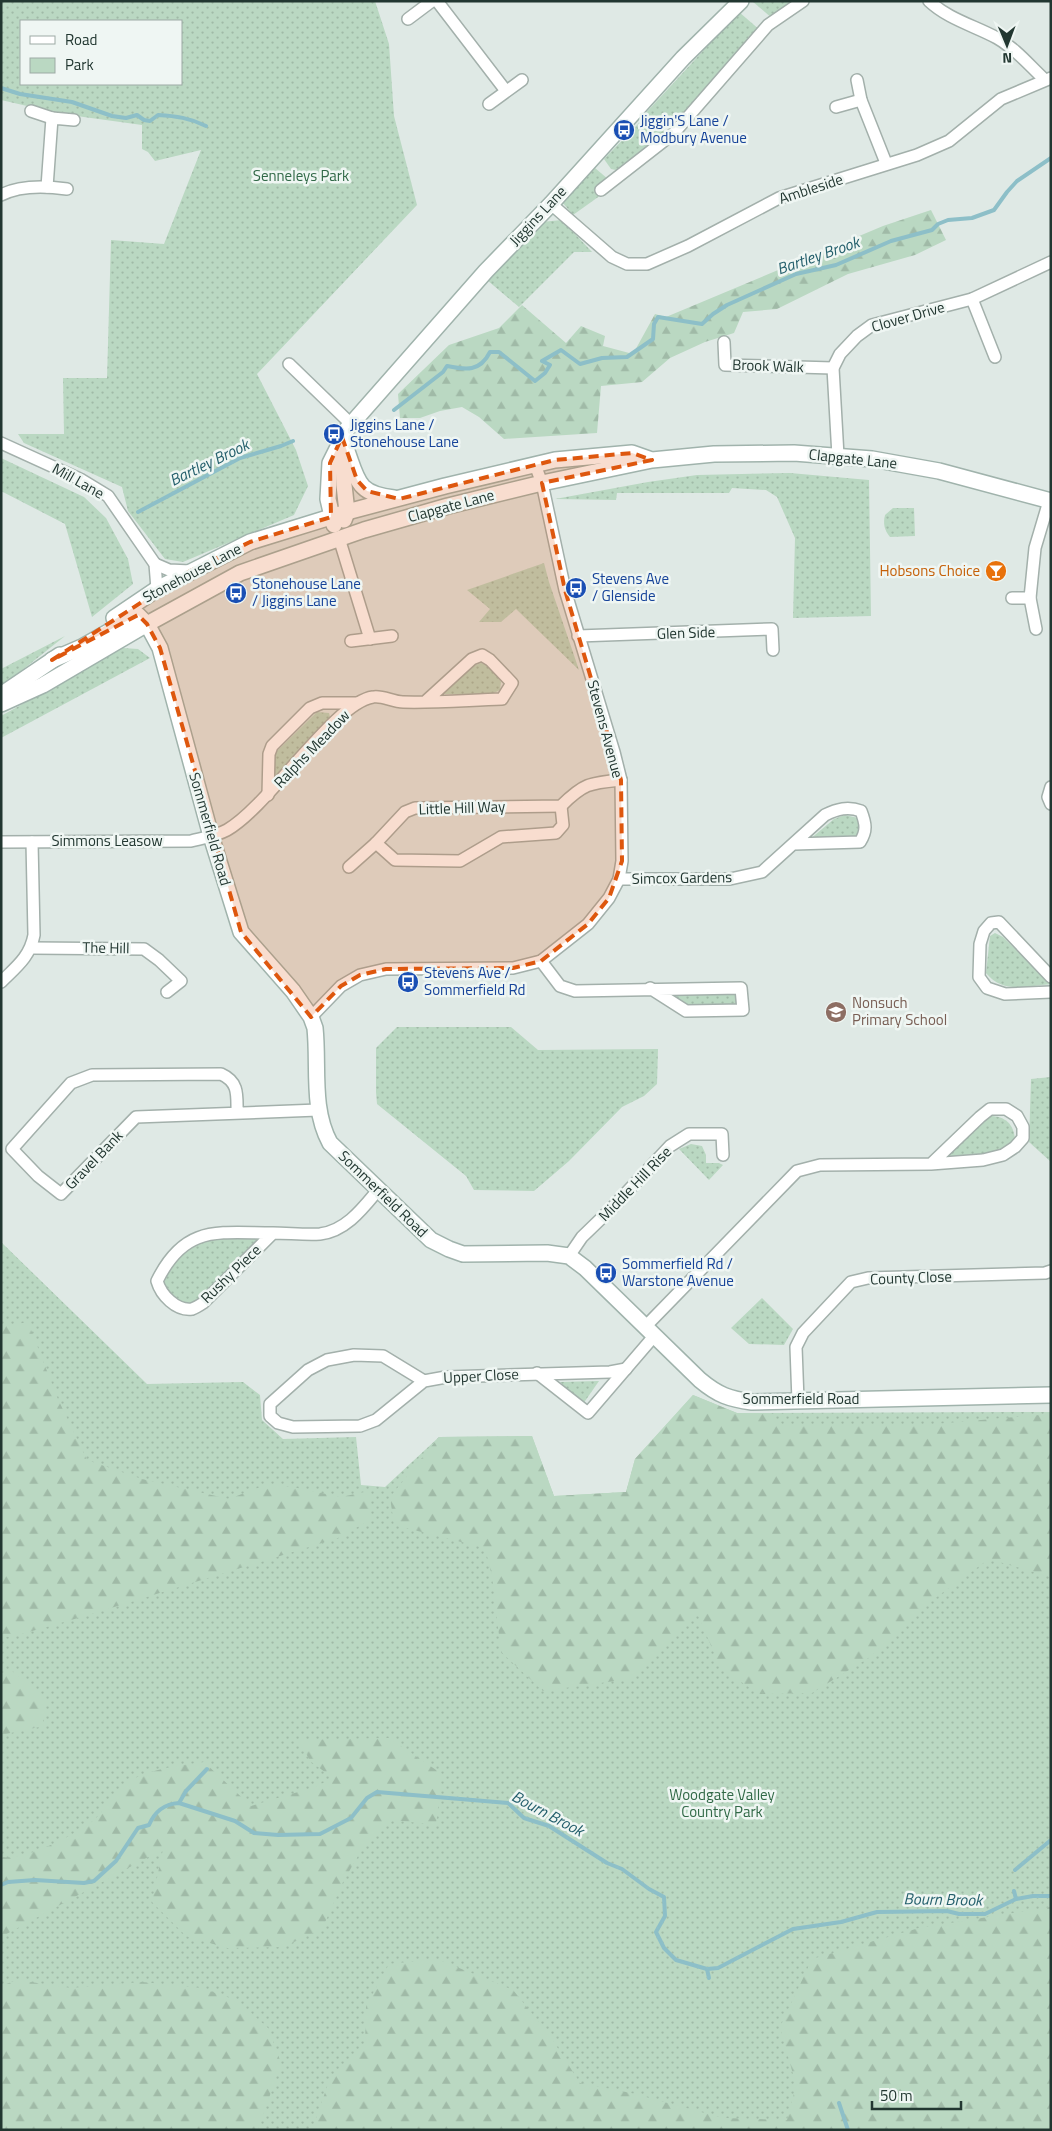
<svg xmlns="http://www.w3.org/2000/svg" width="1052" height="2131" font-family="'Titillium Web',sans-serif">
<defs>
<pattern id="green-dots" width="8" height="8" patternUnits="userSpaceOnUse" patternTransform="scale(1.25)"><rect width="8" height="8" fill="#bad8c2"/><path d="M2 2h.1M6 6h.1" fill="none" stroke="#a0baa7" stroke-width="1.8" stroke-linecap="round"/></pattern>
<pattern id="forest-firs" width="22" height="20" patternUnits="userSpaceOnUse" patternTransform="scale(1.25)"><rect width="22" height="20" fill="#bad8c2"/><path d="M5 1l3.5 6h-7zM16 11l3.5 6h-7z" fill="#a0baa7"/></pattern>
</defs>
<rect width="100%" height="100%" fill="#dfe9e5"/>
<g fill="url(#green-dots)" fill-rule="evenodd">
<path d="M1,1H375L389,44L394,116L417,205L257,374L296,450L308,486L294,515L183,562L165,559L128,511L122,487L24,443L18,434H64L63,378H107L111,240L164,244L201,150L155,161L148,152L142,149V125L62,114L1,100ZM21,21H181V84H21Z"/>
<path d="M752,1H797L773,19Z"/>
<path d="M739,12L761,31L673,128L643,116Z"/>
<path d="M640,122L669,132L621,171L611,169L604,159Z"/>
<path d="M595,168L615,185L573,215L562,202L578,183Z"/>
<path d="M562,220L592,252H574L519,307L487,280L541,222Z"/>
<path d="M1,458L84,497L106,518L128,559L133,584L92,617L65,524L1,491Z"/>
<path d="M790,473L869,480L871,616L793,618L795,538L777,497L766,490L732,488L729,493H617L616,500L555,499L648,482L697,475Z"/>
<path d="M893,508H914L915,536L890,537C884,530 883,523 885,515Z"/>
<path d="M544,563L549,582L579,670L516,609L501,622H479L490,609L467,590Z"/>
<path d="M65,636L6,683L1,686V669Z"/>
<path d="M123,648L138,649L150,658L1,738V716Z"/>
<path d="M481,663L492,667L501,682L500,690L492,694H443L471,667Z"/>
<path d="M317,712L329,713L331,721L276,780L273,771L276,752Z"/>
<path d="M845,815L858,818L861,832L854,838L809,840L834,819Z"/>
<path d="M995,933L1003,937L1051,984C1026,986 1003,994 986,973L990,936Z"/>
<path d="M739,990L740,1007H686L663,992Z"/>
<path d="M397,1027H511L538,1050L658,1049L657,1084L644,1096L622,1107L569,1161L534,1191L474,1190L466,1176L377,1104L376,1092V1048Z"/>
<path d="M1051,1077V1162L1029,1142L1031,1079Z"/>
<path d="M990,1116C1005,1116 1014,1124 1015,1140L1002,1153L951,1161L945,1156Z"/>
<path d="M691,1144L702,1146L706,1155V1163H719L723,1165L709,1180L679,1149Z"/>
<path d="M269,1235L202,1301L182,1306L161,1289L168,1263L199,1237Z"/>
<path d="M1,1242L147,1384L243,1382L260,1395L262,1420L283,1439L356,1437L361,1485L385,1487L439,1437L532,1436L554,1496L626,1492L635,1459L693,1395L737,1413L1051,1412V2130H1Z"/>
<path d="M762,1298L793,1329L784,1345L749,1344L731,1328Z"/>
<path d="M599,1381L583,1404L560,1382Z"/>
</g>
<g fill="url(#forest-firs)">
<path d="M931,210L946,240L915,255L848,274L777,309L743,312L734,333L705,342L670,358L642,382L601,386L597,433L504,439L479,417L462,407L440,411L420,418H400L398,394L449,345L499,328L522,305L566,343L581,326L605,336L603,346L633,354L655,314L666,317L883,226Z"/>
<path d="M28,1322L57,1397L87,1460L142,1479L229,1499L268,1484L297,1488L341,1497L369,1491L370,1520L338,1538L85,1616L11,1637L1,1636V1327Z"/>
<path d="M693,1395L737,1413H763L786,1426H913L1051,1414V1577L989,1559L920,1609L870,1657L812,1693L760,1694L721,1669L697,1613L629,1679L543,1691L501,1652L492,1576L485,1548L394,1525L390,1497L439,1437L532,1436L554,1496L626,1492L635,1459Z"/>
<path d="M11,1670L44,1698V1726L1,1735V1673Z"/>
<path d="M389,1738L442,1774L436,1825L393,1820L366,1842L343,1882L322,1929L283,1947L227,1948L186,1936L152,1902L163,1849L1,1937V1857C25,1861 76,1835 95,1819C105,1810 111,1796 121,1787C142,1769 179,1766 204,1762L251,1806L315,1787L333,1778L310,1761L299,1740Z"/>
<path d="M1051,1907V2130H312L328,2084L365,2046L366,2006L389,1964L437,1959L513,1990L550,2036L580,2083L631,2093L723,2118L787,2120L796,2085L780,2027L812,1959L919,1928Z"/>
<path d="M17,1980L71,1988L142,1982L201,1988L236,2000L268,2028L281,2063L258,2130H1V1986Z"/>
</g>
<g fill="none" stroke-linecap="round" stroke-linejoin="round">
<g stroke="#8dbfc8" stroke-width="4">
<path d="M1,88L20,94L72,102L112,116L126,118L137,115L144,120L150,121L158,115C176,116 190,118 206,126"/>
<path d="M394,410L443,372L447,366C466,370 480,372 490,352H499L535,381L545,373L550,365L542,361L561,350L580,364L602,358L627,357L653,339L654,324L658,317L702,324L713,314L727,305L796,274L836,265L891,241L932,230L938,224L948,220L972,218L994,210L1007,192L1017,181L1051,158"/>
<path d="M138,512L240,458L281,446L293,441"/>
<path d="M179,1803L186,1791L207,1769"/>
<path d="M1015,1870L1051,1840"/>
<path d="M1,1885L8,1882L35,1880L84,1883L94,1881L116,1861L138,1828L149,1825C155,1811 164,1804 179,1803L235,1821L254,1833L278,1835L320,1834L351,1818L367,1798L377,1792L508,1803L524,1818L549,1826L607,1863L622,1869L649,1889L664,1897L665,1916L656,1932L664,1948L676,1960L707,1969L718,1968L793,1929L841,1922L877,1912L947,1911L959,1914H985L1016,1899L1033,1896H1051"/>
<path d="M1014,1891L1016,1899"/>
<path d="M707,1969L709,1978"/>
<path d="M839,2103L848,2130"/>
</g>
<g stroke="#a3b0ab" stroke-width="14">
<g id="street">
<path d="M437,1L506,91"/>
<path d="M929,1C948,19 975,26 997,38C1015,48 1029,65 1044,79"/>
<path d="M408,19L432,1"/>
<path d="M857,80L861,100L886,163"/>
<path d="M489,104L522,80"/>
<path d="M836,107L861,100"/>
<path d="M31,111L52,118"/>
<path d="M47,187L52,118L74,120"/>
<path d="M601,190L674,133L768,25L803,1"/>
<path d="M1,195C20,185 46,186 67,189"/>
<path d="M551,204L612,257L627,264H647L688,246L779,198L917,155L949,141L1001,99L1051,78"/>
<path d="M972,299L995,357"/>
<path d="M724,342L725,365L833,368"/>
<path d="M289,364L351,424"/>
<path d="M1,443L80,479L108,496L155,564L157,589"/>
<path d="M838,456L833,368L840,354L857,336L872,325L972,299L1051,262"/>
<path d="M339,538L370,639"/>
<path d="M155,564L169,570L190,571"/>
<path d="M1012,598H1030"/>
<path d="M1036,629L1030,598L1035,548L1049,501"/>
<path d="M578,636L772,629L773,650"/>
<path d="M351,641L392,636"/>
<path d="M1051,787L1048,797L1051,804"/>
<path d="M268,795L269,754L272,746L310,708L322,703H357"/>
<path d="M1,842L191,841C203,838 216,836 227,830C269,806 335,702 373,697C382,695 393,702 403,702C435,703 469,700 502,699L512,683L490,660L482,655L472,659L426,701"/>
<path d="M376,843L395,860L460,861L501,837L556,833L563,825L561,806"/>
<path d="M349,867L376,843L405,812L415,808L561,806C584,783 590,783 621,780"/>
<path d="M619,879H730L762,872L825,815C837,809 848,806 861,811C866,824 867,831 860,842L794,844"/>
<path d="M32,948L144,949L159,960L181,981L167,992"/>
<path d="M541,961L560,986L575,991L741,988L743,1010L686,1011L650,988"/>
<path d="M1051,977L999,922L991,923L984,931L980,944L979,977L987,988L1005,994L1051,992"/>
<path d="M1,982C16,967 30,957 34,935L32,842"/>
<path d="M311,1017L341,986L360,975L386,969L513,968L541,961L588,924L609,898L619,879L622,861L621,780L614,752L565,590L542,483L535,465"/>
<path d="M237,1113C237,1095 239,1082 221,1074L92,1075L71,1083L12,1149L38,1176L61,1194L136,1117L318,1110"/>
<path d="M273,1233C218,1233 185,1224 157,1281C161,1295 176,1311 192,1309C195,1308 200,1305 203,1303L273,1233C288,1233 305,1235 320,1234C346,1231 363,1208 378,1190"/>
<path d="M569,1256L582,1237L612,1208L670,1146L689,1134H722L723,1155"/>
<path d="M645,1327L797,1171L820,1165L931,1164L983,1160L1003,1155L1015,1147L1023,1138V1127L1017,1116L1006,1109H990L980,1117L931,1164"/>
<path d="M537,1373L588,1413L655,1335"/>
<path d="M424,1381L383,1356L354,1355L327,1360L308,1370L270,1404V1416L278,1423L293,1427L360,1426L376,1420L424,1381L446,1377L610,1372L626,1369"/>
<path d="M798,1401L796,1347L803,1333L851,1282L868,1278L1045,1273L1051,1271"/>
</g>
</g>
<g stroke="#a0b3ac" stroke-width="18">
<g id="secondary">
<path d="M343,441L344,485L347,512L344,520"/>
<path d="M347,451C358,482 358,494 394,498"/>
<path d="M334,525L328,499L330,463L347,429L486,271L551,204L683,58L741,1"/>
<path d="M114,618L157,589L250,542L347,512L445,486L555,460L632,453L649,459"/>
<path d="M52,660L82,647L138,615L147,624L160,648L211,836L241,932L293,991L311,1017L315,1028C319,1066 311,1108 330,1143L431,1240L449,1249L463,1254L547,1253L569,1256L585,1268L700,1380C718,1395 729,1399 752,1402L1051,1395"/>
<path d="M1,695L60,655"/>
<path d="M1,704L43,685L147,624L240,573L364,530L448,506L542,483L652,460L714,454L794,453L872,459L939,471L1051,501"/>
</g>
</g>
<use href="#street" stroke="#fff" stroke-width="11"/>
<use href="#secondary" stroke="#fff" stroke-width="15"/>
</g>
<path fill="#de570e" fill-opacity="0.2" stroke="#de570e" stroke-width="4" stroke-dasharray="10 6" stroke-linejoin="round" d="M342,437L357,480L367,491L399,499L555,460L632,453L652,460L542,483L565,590L621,780L622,861L609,898L588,924L541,961L513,968L386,969L360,975L341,986L311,1017L241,932L160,648L147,624L138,615L52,660L190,571L250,542L331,517L330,463Z"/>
<defs>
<g id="bus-disc" transform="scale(1.125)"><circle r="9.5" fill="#1a4fb4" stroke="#eff6f3"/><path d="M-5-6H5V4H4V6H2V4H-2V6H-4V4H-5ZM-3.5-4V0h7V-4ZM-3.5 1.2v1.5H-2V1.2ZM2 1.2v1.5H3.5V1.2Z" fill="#fff"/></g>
<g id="bar-disc" transform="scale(1.125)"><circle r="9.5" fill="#e8710a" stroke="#eff6f3"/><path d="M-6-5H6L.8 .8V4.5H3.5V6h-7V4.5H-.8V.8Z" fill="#fff"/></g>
<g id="school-disc" transform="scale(1.125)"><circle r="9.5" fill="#8d6e63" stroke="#eff6f3"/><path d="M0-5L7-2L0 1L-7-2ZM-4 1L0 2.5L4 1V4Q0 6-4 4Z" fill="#fff"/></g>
</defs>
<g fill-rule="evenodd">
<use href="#bus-disc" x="624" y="130"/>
<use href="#bus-disc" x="334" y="434"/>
<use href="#bar-disc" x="996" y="571"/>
<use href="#bus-disc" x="576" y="588"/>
<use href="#bus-disc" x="236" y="593"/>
<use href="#bus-disc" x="408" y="982"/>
<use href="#school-disc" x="836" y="1012"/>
<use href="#bus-disc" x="606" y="1273"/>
</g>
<g text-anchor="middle" stroke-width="5" stroke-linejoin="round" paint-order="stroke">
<g font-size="15" fill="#164399" stroke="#eff6f3" text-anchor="start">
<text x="640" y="126">Jiggin'S Lane /<tspan x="640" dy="17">Modbury Avenue</tspan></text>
<text x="350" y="430">Jiggins Lane /<tspan x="350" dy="17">Stonehouse Lane</tspan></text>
<text x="592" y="584">Stevens Ave<tspan x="592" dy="17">/ Glenside</tspan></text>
<text x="252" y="589">Stonehouse Lane<tspan x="252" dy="17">/ Jiggins Lane</tspan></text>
<text x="424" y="978">Stevens Ave /<tspan x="424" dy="17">Sommerfield Rd</tspan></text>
<text x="622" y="1269">Sommerfield Rd /<tspan x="622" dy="17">Warstone Avenue</tspan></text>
</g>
<g font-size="15" fill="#316947" stroke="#eff6f3">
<text x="301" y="181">Senneleys Park</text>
<text x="722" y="1800">Woodgate Valley<tspan x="722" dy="17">Country Park</tspan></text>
</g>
<g font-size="15" fill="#223731" stroke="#eff6f3">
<text transform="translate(811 189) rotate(-18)" y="5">Ambleside</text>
<text transform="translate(538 216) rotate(-47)" y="5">Jiggins Lane</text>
<text transform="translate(908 317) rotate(-16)" y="5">Clover Drive</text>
<text transform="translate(768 366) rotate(2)" y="5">Brook Walk</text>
<text transform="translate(853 459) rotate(6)" y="5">Clapgate Lane</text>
<text transform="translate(78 481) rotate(29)" y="5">Mill Lane</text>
<text transform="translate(451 506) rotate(-15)" y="5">Clapgate Lane</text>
<text transform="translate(192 573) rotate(-28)" y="5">Stonehouse Lane</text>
<text transform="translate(686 633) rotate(-2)" y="5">Glen Side</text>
<text transform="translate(605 729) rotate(75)" y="5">Stevens Avenue</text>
<text transform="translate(312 749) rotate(-46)" y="5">Ralphs Meadow</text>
<text transform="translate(462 808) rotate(-2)" y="5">Little Hill Way</text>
<text transform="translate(210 829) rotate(74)" y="5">Sommerfield Road</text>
<text x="107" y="846">Simmons Leasow</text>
<text transform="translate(682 878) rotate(-1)" y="5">Simcox Gardens</text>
<text transform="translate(106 948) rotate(1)" y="5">The Hill</text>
<text transform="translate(94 1160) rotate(-46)" y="5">Gravel Bank</text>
<text transform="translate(635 1184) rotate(-46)" y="5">Middle Hill Rise</text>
<text transform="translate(383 1194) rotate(44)" y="5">Sommerfield Road</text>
<text transform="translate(231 1274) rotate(-44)" y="5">Rushy Piece</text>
<text transform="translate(911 1278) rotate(-2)" y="5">County Close</text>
<text transform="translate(481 1376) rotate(-3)" y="5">Upper Close</text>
<text x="801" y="1404">Sommerfield Road</text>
</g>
<g font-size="15" fill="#c56008" stroke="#eff6f3" text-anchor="end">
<text x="980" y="576">Hobsons Choice</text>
</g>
<g font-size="15" fill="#785e54" stroke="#eff6f3" text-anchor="start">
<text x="852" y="1008">Nonsuch<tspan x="852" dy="17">Primary School</tspan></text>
</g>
<g font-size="16" font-style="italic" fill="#245f6c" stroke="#eff6f3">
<text transform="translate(818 255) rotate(-19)" y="6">Bartley Brook</text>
<text transform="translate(209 462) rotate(-26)" y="6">Bartley Brook</text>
<text transform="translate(548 1813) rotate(28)" y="6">Bourn Brook</text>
<text transform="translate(943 1899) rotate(1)" y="6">Bourn Brook</text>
</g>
</g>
<rect width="1052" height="2131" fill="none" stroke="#223731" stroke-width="5"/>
<rect x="20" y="20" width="162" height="65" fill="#eff6f3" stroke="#9daaa5"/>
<rect x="30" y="36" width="25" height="8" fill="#ffffff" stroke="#9daaa5"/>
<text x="65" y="45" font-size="15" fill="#223731">Road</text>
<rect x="30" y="58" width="25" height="15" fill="#bad8c2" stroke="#9daaa5"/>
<text x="65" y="70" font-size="15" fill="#223731">Park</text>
<g transform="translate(1007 45) rotate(179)" stroke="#eff6f3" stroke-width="4" paint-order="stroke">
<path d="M0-4L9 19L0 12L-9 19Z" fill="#223731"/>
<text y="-8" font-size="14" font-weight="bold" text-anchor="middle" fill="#223731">N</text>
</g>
<path d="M872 2101v8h89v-8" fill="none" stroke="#223731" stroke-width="2.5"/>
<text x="880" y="2101" font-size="15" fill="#223731" stroke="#eff6f3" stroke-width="4" paint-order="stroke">50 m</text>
</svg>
